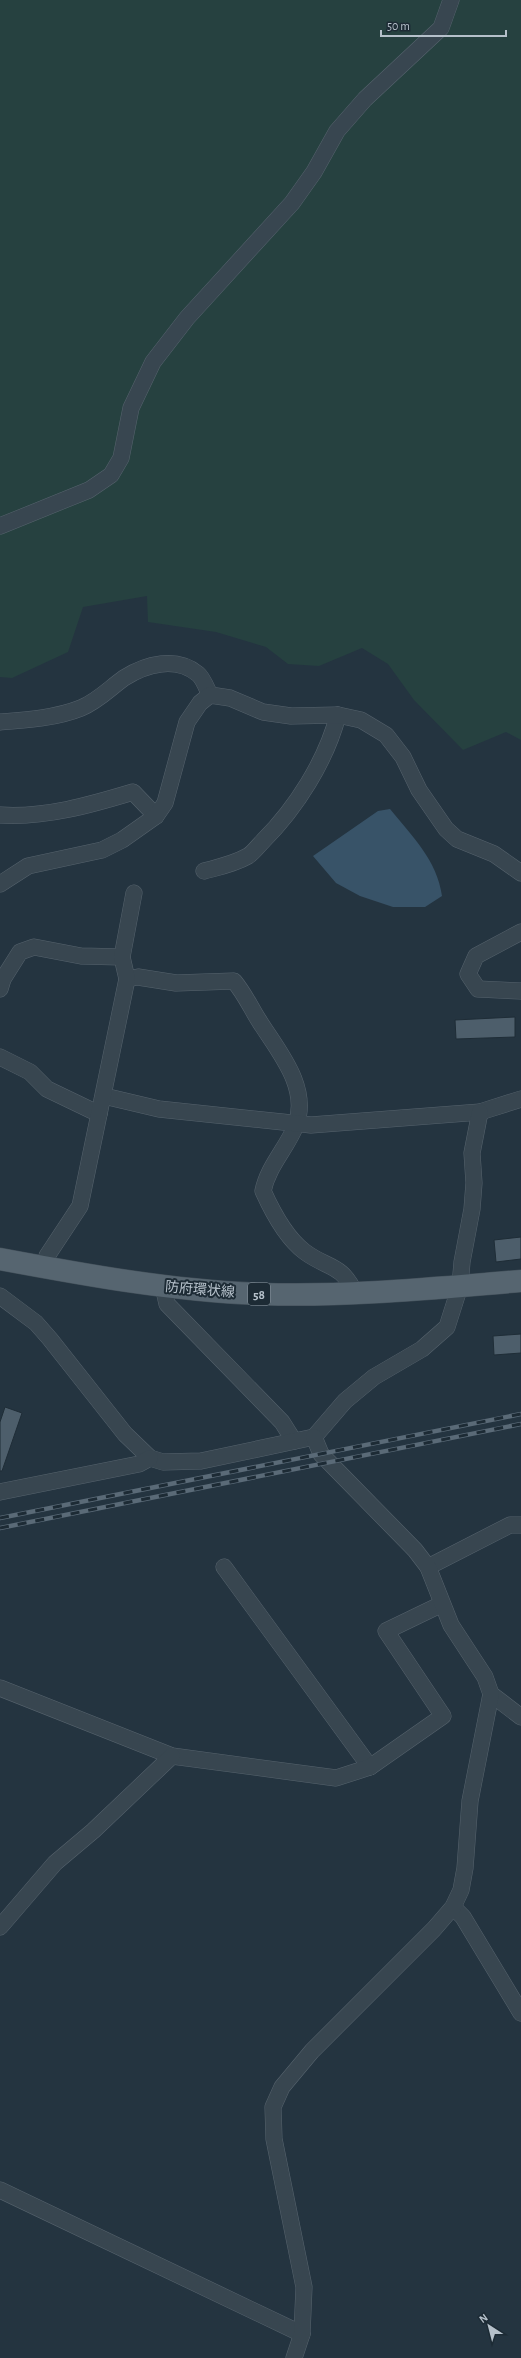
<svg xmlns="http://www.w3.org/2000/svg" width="521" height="2358" font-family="'Alegreya Sans','Noto Sans JP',sans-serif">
<rect width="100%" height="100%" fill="#243440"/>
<path fill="#264140" d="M0,0H521V740L506,732L463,750L414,700L388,664L362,648L319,666L288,664L266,647L216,632L148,622L147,596L83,607L68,652L12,678L0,677Z"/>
<path fill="#385368" d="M390,809C412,836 437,860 442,896L425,907H393L360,896L336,883L313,856L378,811Z"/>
<g fill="#4d5e6b" stroke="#1f2d37">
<path d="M515,1017V1037L456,1039L455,1020Z"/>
<path d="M521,1237V1259L496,1262L494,1240Z"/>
<path d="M521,1334V1353L494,1355L493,1336Z"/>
<path d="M5,1407L22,1413L2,1471H0V1422Z"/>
</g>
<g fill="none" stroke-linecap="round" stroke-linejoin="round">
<g stroke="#56636d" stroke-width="17">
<g id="street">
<path d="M0,526L89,490L111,475L121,458L131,408L153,362L187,318L292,203L314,172L337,131L365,99L441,28L451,0"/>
<path d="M0,722C27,720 56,718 81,708C98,701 110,688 124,678C146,664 176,656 198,674C203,678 207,689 210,695"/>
<path d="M0,815C45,818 90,805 133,792L156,816"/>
<path d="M204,871C219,867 234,864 248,856C253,853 258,846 263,841C296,808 326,761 338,715"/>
<path d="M0,884L28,866L102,850L122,840L156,816L165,803L187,722L200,703L210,695L230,698L263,712L291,716L338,715L361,720L386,735L403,757L419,790L446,829L457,839L494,854L521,873"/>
<path d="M521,932L476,956L468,974L478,989L521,991"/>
<path d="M127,979L138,977L176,983L234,981C244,993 250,1006 258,1019C277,1050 310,1086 296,1125C287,1148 268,1166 263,1191C272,1211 286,1238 305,1252C328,1269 341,1263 355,1293"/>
<path d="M0,989L3,979L20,952L34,947L81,956L122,957"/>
<path d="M0,1057L30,1072L47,1089L99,1114"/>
<path d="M104,1096L159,1109L311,1125L480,1112L521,1099"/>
<path d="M45,1267L47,1256L80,1206L127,979L122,957L134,893"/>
<path d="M163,1286L167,1304L282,1422L294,1441"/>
<path d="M0,1296L36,1323L50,1339L125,1434L150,1458L163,1462L201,1461L314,1437L345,1401L374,1377L422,1349L447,1327L460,1286L462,1262L472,1209L474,1183L472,1153L480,1112"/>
<path d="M0,1492L139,1464L150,1458"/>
<path d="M224,1567L370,1767"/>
<path d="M428,1567L510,1525H521"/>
<path d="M0,1688L172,1756L336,1778L370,1767L443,1716L386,1631L442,1604"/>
<path d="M491,1694L521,1717"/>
<path d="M453,1907L463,1917L521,2013"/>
<path d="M0,1927L55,1863L93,1831L172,1756"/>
<path d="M0,2190L302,2334"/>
<path d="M294,2358L302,2334L304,2287L274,2139L273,2107L282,2087L312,2051L434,1929L453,1907L461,1890L465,1868L470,1801L491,1694L485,1677L451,1625L428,1567L415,1550L321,1454L314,1437"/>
</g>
</g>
<g stroke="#424f59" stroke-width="23">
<path id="primary" d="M0,1259C86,1275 173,1291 261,1294C348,1297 435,1288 521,1281"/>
</g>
<use href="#street" stroke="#384650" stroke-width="16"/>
<use href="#primary" stroke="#566570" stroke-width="22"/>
<g stroke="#5a6a77" stroke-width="4.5">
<g id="rail">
<path d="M0,1518L521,1414"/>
<path d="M0,1528L521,1424"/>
</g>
</g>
<use href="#rail" stroke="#1d2b35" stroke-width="3" stroke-dasharray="9" stroke-linecap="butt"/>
</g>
<g text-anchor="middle" stroke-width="4" stroke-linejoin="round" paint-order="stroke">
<rect fill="#1d2b35" stroke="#87939d" stroke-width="1" x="248" y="1283" width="22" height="22" rx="3"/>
<g font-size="13" font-weight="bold" fill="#b5c0ca">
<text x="259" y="1299">58</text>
</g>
<g font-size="14" fill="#b5c0ca" stroke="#1d2b35">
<text transform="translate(200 1289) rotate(5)" y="5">防府環状線</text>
</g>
</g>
<g transform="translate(489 2326) rotate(324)" stroke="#1d2b35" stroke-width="3" paint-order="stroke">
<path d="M0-3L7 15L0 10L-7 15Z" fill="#b5c0ca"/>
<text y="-6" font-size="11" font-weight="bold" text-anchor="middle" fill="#b5c0ca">N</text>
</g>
<path d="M381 30v6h125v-6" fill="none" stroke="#b5c0ca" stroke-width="2"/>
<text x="387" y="30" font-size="12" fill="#b5c0ca" stroke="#1d2b35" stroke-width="3" paint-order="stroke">50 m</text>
</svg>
